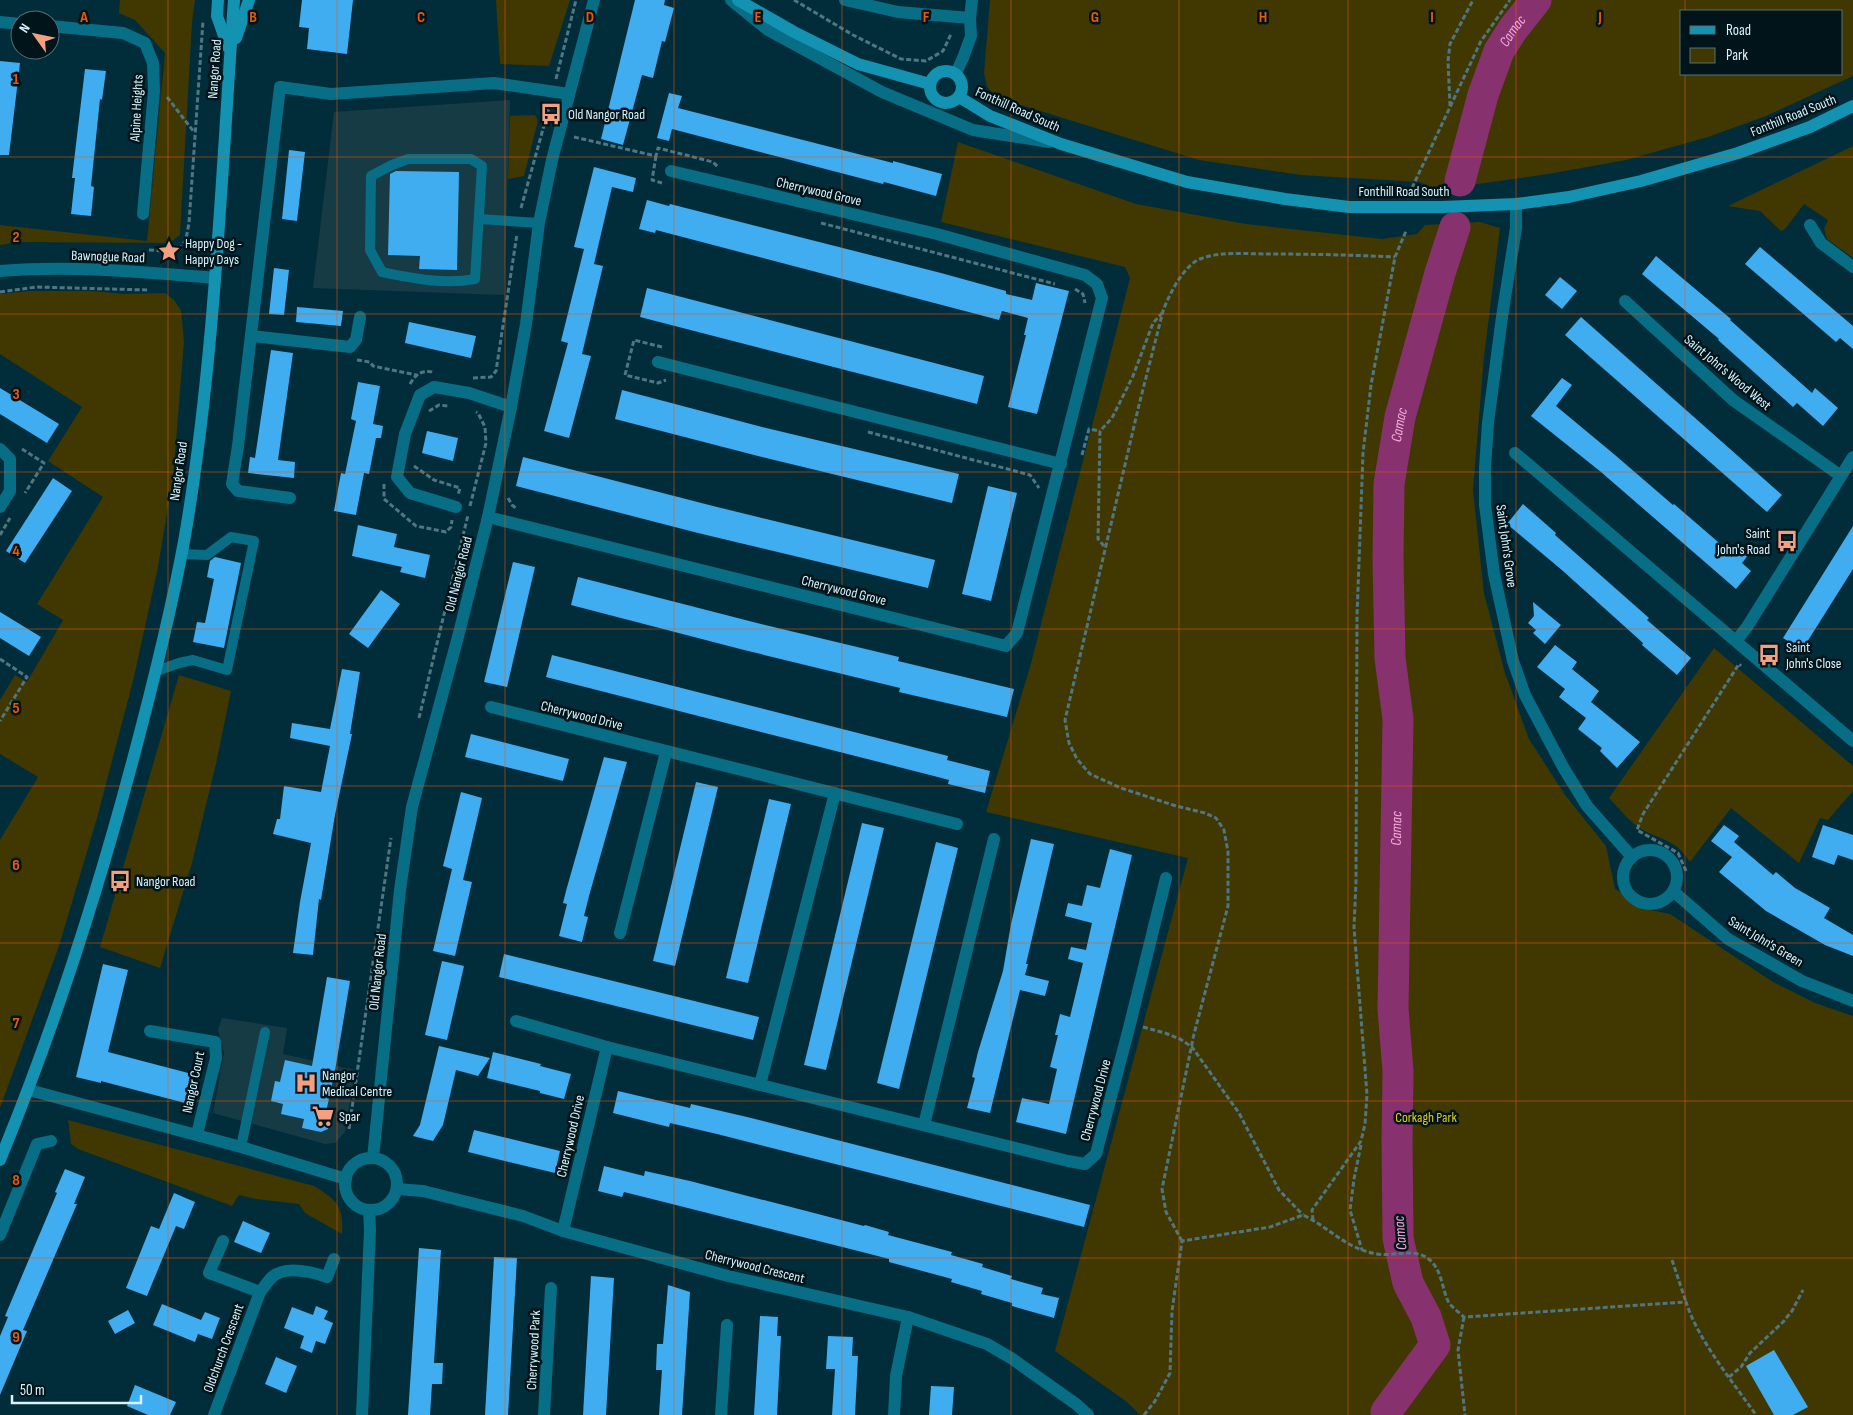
<svg xmlns="http://www.w3.org/2000/svg" width="1853" height="1415" font-family="'Sofia Sans Condensed',sans-serif">
<rect width="100%" height="100%" fill="#002d39"/>
<g fill="#173b45">
<path d="M510,100L504,295L313,288L334,112Z"/>
<path d="M222,1018L287,1028L283,1054L355,1070L345,1132L335,1143L325,1144L213,1113L224,1053L218,1030Z"/>
</g>
<g fill="#403800" fill-rule="evenodd">
<path d="M120,0H195L192,22L180,235L169,243L19,242L0,245V225L147,241L165,53L135,20L119,13Z"/>
<path d="M496,0H570L549,66L500,64Z"/>
<path d="M990,0H1853V76L1766,116L1708,137L1626,160L1548,174L1478,184L1431,187L1419,182L1301,175L1199,160L998,98L987,87L984,73ZM1682,11H1842V74H1682Z"/>
<path d="M535,115L538,121L524,176L508,179L510,116Z"/>
<path d="M958,142L1136,204L1246,224L1382,239L1417,234L1425,225L1480,222L1500,228L1484,357L1473,490L1484,593L1505,673L1529,739L1565,795L1606,846L1615,889L1650,910L1670,914L1773,982L1815,1003L1853,1016V1415H1140L1127,1402L1055,1351L1188,858L986,812L1030,667L1130,278L1125,267L941,222Z"/>
<path d="M1853,146V258L1827,239L1824,229L1828,220L1804,204L1785,229L1781,231L1760,211L1728,206Z"/>
<path d="M29,291H92L125,294L165,293L174,300L181,310L184,341L173,479L157,572L133,681L97,818L59,946L0,1108V840L38,777L0,754V700L15,675L27,682L63,620L37,604L103,497L48,461L82,407L0,354V294Z"/>
<path d="M1714,648L1853,766V791L1828,820L1820,818L1799,863L1731,808L1690,862C1676,840 1664,841 1643,830C1630,823 1619,808 1609,798Z"/>
<path d="M179,675L231,691L217,759L192,863L160,968L100,947Z"/>
<path d="M68,1120L314,1186C337,1200 344,1207 342,1234L305,1213L299,1204L256,1199L239,1195L232,1206L78,1149L71,1144Z"/>
</g>
<g fill="none" stroke-linecap="round" stroke-linejoin="round">
<g stroke="#88316f" stroke-width="31">
<path id="s1" d="M1460,181L1483,95L1499,51L1513,29L1536,0"/>
<path id="s2" d="M1387,1415L1386,1412L1435,1345L1426,1317L1408,1283L1398,1238L1397,1140L1398,1071L1393,1009L1398,719L1390,658L1388,560L1389,484L1400,417L1440,273L1455,227"/>
</g>
</g>
<g fill="#41adf1">
<path d="M302,0H353L347,54L307,49L309,28L299,27Z"/>
<path d="M635,0H665L664,5L674,8L665,42L662,41L653,78L642,75L623,145L601,139Z"/>
<path d="M0,61L20,63L9,155H0Z"/>
<path d="M85,69L106,71L102,100L100,99L91,186L94,187L91,216L71,214L75,178H72Z"/>
<path d="M669,93L682,96L678,108L893,163V161L942,174L936,196L884,182L883,184L672,129L669,141L657,138Z"/>
<path d="M289,150L305,152L297,221L282,219Z"/>
<path d="M594,167L636,178L633,192L612,187L594,264L603,266L582,354L591,356L569,438L544,431L568,343L561,341L584,249L574,247Z"/>
<path d="M396,171L459,172L457,270L419,269L420,256L388,255L390,174Z"/>
<path d="M647,200L669,206L670,204L941,273L1006,291V294L1032,300L1036,283L1069,291L1037,414L1008,407L1026,335H1024L1028,318L1002,311L999,320L656,230L655,233L639,229Z"/>
<path d="M1760,247L1853,326V349L1840,338L1836,342L1745,264Z"/>
<path d="M1656,256L1731,319L1730,320L1812,393L1815,388L1838,408L1823,426L1797,403L1793,407L1718,340L1719,339L1642,274Z"/>
<path d="M274,268L289,270L284,315L269,314Z"/>
<path d="M1560,277L1577,291L1562,309L1545,295Z"/>
<path d="M647,288L984,376L977,404L640,317Z"/>
<path d="M297,307L343,311L341,326L296,322Z"/>
<path d="M1581,317L1782,495L1767,512L1565,335Z"/>
<path d="M409,322L476,336L471,358L405,343Z"/>
<path d="M271,350L293,353L278,460L295,462L294,478L248,473L250,457L255,458Z"/>
<path d="M1562,378L1572,385L1556,406L1615,455L1673,505L1674,504L1732,554L1740,545L1750,553L1742,563L1751,571L1736,589L1601,472L1531,416Z"/>
<path d="M358,382L380,386L373,424L383,426L381,438H376L369,474L364,473L356,515L334,511L341,473L345,474L356,421L351,419Z"/>
<path d="M0,388L59,424L47,443L0,414Z"/>
<path d="M622,390L762,427L959,474L952,503L758,456L615,419Z"/>
<path d="M427,431L458,438L453,461L422,453Z"/>
<path d="M523,457L713,506L935,560L928,588L698,533L516,486Z"/>
<path d="M53,478L72,491L25,563L6,551Z"/>
<path d="M988,486L1017,493L991,601L962,594Z"/>
<path d="M1523,504L1556,533L1555,535L1649,618L1647,620L1691,658L1677,675L1642,645L1643,643L1563,571L1507,524Z"/>
<path d="M358,525L397,534L394,547L430,555L425,578L400,572L402,567L352,556Z"/>
<path d="M1853,526V569L1802,650L1783,638Z"/>
<path d="M215,557L241,563L224,648L193,642L197,622L205,623L214,579L207,577L210,561Z"/>
<path d="M513,562L535,567L507,687L484,682Z"/>
<path d="M578,577L757,623L899,657L898,661L1014,689L1007,717L899,692L900,688L744,650L571,605Z"/>
<path d="M381,590L400,604L368,648L349,634Z"/>
<path d="M1533,602L1561,625L1545,644L1533,633L1536,630L1528,623L1534,616Z"/>
<path d="M0,612L41,637L29,656L0,638Z"/>
<path d="M1555,645L1577,662L1572,669L1599,691L1591,702L1640,742L1617,768L1600,751L1602,748L1578,729L1586,718L1559,697L1565,689L1537,667Z"/>
<path d="M552,655L948,756L947,760L990,771L985,793L948,784L949,780L930,775L546,677Z"/>
<path d="M342,669L360,672L350,734H352L335,815L321,900L319,899L313,955L293,953L300,902L311,843L273,834L277,819H280L284,786L321,792L330,746L290,738L292,723L330,729Z"/>
<path d="M471,734L569,759L563,781L465,757Z"/>
<path d="M604,757L627,762L589,896L584,916L588,917L582,942L559,936L567,904L563,903L566,891Z"/>
<path d="M696,782L718,787L675,966L653,961Z"/>
<path d="M461,792L482,798L463,880L472,882L455,956L433,951L452,869L443,866Z"/>
<path d="M769,799L791,804L748,983L726,978Z"/>
<path d="M862,823L884,828L826,1070L804,1065Z"/>
<path d="M1724,825L1739,836L1734,842L1773,875L1776,872L1795,888L1830,908L1824,918L1853,935V956L1825,945L1766,911L1719,872L1732,857L1711,841Z"/>
<path d="M1823,825L1853,835V860L1838,855L1834,865L1812,857Z"/>
<path d="M1031,839L1054,844L1026,964H1028L1025,975L1049,981L1045,996L1020,990L990,1113L967,1108L975,1078L972,1077L978,1052L1003,971L1011,924Z"/>
<path d="M936,842L958,848L899,1089L877,1083Z"/>
<path d="M1110,849L1132,855L1066,1134L1016,1122L1022,1098L1049,1104L1057,1069L1050,1067L1058,1035H1055L1060,1014L1070,1017L1083,963L1068,959L1071,947L1086,950L1092,923L1065,916L1068,903L1082,906L1087,885L1100,888Z"/>
<path d="M504,954L759,1017L753,1040L499,977Z"/>
<path d="M442,961L464,966L447,1040L425,1035Z"/>
<path d="M103,964L128,970L108,1052L192,1074L185,1103L101,1081V1083L76,1077Z"/>
<path d="M327,977L350,981L335,1071L326,1112L331,1114L328,1129L321,1132L302,1128L304,1119L281,1114L283,1104L271,1101L275,1081L280,1082L285,1060L312,1066Z"/>
<path d="M439,1046L490,1058L478,1076L456,1070L443,1125L433,1141L413,1136L420,1125Z"/>
<path d="M493,1052L541,1064L540,1066L571,1074L564,1099L540,1093V1091L487,1078Z"/>
<path d="M618,1091L690,1108L691,1104L747,1117L1090,1205L1084,1227L717,1134L670,1123L669,1127L613,1113Z"/>
<path d="M474,1130L560,1151L555,1173L468,1152Z"/>
<path d="M604,1166L644,1176L645,1171L690,1181L864,1226L865,1225L889,1232L888,1235L952,1252L951,1255L983,1264L982,1267L1012,1276L1011,1279L1043,1288L1041,1294L1059,1298L1054,1318L1012,1306V1303L981,1294L982,1291L951,1282L952,1279L889,1262V1259L870,1254L664,1202L624,1192L622,1197L598,1191Z"/>
<path d="M65,1169L85,1177L74,1204H77L23,1330L27,1331L0,1395V1336L8,1317L5,1316L57,1193L55,1192Z"/>
<path d="M174,1193L195,1202L184,1229L176,1226L147,1296L126,1288L151,1226L159,1229Z"/>
<path d="M243,1221L270,1233L261,1253L234,1242Z"/>
<path d="M419,1248L441,1250L434,1363H443L442,1384H432L430,1415H408Z"/>
<path d="M494,1257L517,1258L508,1415H485Z"/>
<path d="M591,1276L614,1278L606,1415H583Z"/>
<path d="M668,1285L690,1292L682,1415H659L662,1370H656L657,1344H663Z"/>
<path d="M162,1304L201,1320L205,1312L220,1318L212,1339L198,1334L195,1342L153,1325Z"/>
<path d="M316,1306L328,1311L324,1319L333,1323L325,1344L316,1341L312,1353L300,1348L304,1336L284,1328L292,1307L313,1315Z"/>
<path d="M128,1310L135,1323L115,1334L108,1321Z"/>
<path d="M760,1316L778,1317L777,1336H781L777,1415H754Z"/>
<path d="M828,1336L853,1337L852,1356H858L855,1415H832L835,1369H826Z"/>
<path d="M1774,1350L1808,1407L1793,1415H1774L1746,1366Z"/>
<path d="M276,1357L297,1366L286,1393L265,1384Z"/>
<path d="M135,1385L176,1402L170,1415H148L127,1406Z"/>
<path d="M931,1386L954,1387L952,1415H929Z"/>
</g>
<g fill="none" stroke-linecap="round" stroke-linejoin="round">
<g stroke="#507681" stroke-width="3" stroke-dasharray="5 2.5" stroke-linecap="butt">
<path d="M794,0L853,35L901,59L926,61L943,51L951,34"/>
<path d="M556,79L576,0"/>
<path d="M167,97L194,132"/>
<path d="M1450,106L1448,61L1450,44L1473,0"/>
<path d="M574,137L656,156L658,148L713,162L718,167"/>
<path d="M656,156L652,180L662,183"/>
<path d="M1412,188L1481,41L1510,0"/>
<path d="M521,208L550,104"/>
<path d="M821,223L1055,284"/>
<path d="M149,250L163,251L180,249L186,239L189,223L203,21"/>
<path d="M1075,289L1083,294L1085,303"/>
<path d="M0,292L36,287L148,290"/>
<path d="M662,347L634,340L625,375L658,383L666,380"/>
<path d="M357,360L370,362L373,366L416,375"/>
<path d="M473,378L491,377L496,371L517,234"/>
<path d="M410,384C416,374 421,370 433,372"/>
<path d="M429,411L439,405L448,406"/>
<path d="M868,432L1030,475L1039,488"/>
<path d="M22,449L44,463L25,493"/>
<path d="M1082,455L1089,429L1100,431"/>
<path d="M414,466L434,480L460,488L458,495"/>
<path d="M384,484V499L416,526L446,532L451,527L452,520"/>
<path d="M508,498L512,505L517,509"/>
<path d="M470,506L486,443L485,427L478,413L476,412"/>
<path d="M0,535L10,518"/>
<path d="M1104,546L1098,539L1100,431L1112,418L1133,376L1153,323L1163,312"/>
<path d="M0,659L27,677L0,721"/>
<path d="M419,718L468,515"/>
<path d="M1686,871L1678,853L1637,830L1643,814L1739,664L1741,666"/>
<path d="M1143,1027L1165,1033L1180,1039L1192,1047L1239,1113L1279,1190L1303,1215"/>
<path d="M349,1129L391,838"/>
<path d="M1361,1145L1354,1179L1350,1210L1362,1250"/>
<path d="M1313,1220L1312,1210L1361,1141L1365,1124L1367,1095L1354,927L1356,882L1357,616L1363,453L1371,385L1395,257L1406,231"/>
<path d="M1182,1241L1166,1212L1162,1189L1194,1034L1228,906V852L1224,830L1216,818L1205,813L1176,806L1121,788L1090,774L1077,759L1069,743L1065,720L1139,405L1163,311C1169,295 1183,266 1200,259C1221,251 1247,254 1269,254C1311,254 1353,255 1395,257"/>
<path d="M1672,1260L1686,1302"/>
<path d="M1464,1317L1458,1350L1465,1415"/>
<path d="M1729,1377L1741,1367L1750,1353L1783,1322L1792,1311L1803,1290"/>
<path d="M1144,1415L1155,1401L1170,1373L1172,1311L1182,1241L1270,1227L1303,1215C1330,1228 1346,1249 1377,1254C1395,1257 1417,1246 1432,1262C1442,1273 1442,1288 1448,1301C1451,1307 1459,1312 1464,1317L1686,1302C1698,1340 1733,1382 1756,1415"/>
</g>
<g stroke="#076e86" stroke-width="10">
<path d="M408,159H471L482,166L475,279C444,285 412,278 382,272L370,250L371,176L392,165Z"/>
<path d="M479,219L539,223"/>
<path d="M157,671L179,663L193,660L227,670L254,541L231,537L207,555L181,554"/>
<path d="M241,1147L265,1032"/>
</g>
<g stroke="#076e86" stroke-width="12">
<path d="M731,0L768,30L882,92L973,130L1049,142"/>
<path d="M845,0L898,12L970,18"/>
<path d="M0,22L20,24"/>
<path d="M50,26L123,33L145,43L153,63L154,91L143,214"/>
<path d="M956,73L963,58L971,36L970,18L972,0"/>
<path d="M1516,204V228L1502,317L1488,423L1485,468V505L1494,574L1513,661L1525,695L1563,767L1587,806L1632,857"/>
<path d="M1810,225L1821,243L1853,267"/>
<path d="M1625,301L1733,400L1841,476"/>
<path d="M251,336L350,347L356,340L360,317"/>
<path d="M658,362L1061,464"/>
<path d="M0,449L10,459V491L0,507"/>
<path d="M1515,453L1853,741"/>
<path d="M290,498L238,491L232,484L238,446L280,87L331,94L494,83L569,94"/>
<path d="M456,507L410,493L397,477L405,434L420,395L434,387L469,393L511,407"/>
<path d="M488,517L1006,646L1017,633L1102,298L1097,284L1085,275L937,234L671,171"/>
<path d="M1736,641L1747,627L1853,457"/>
<path d="M491,707L957,824"/>
<circle cx="1650" cy="877" r="27"/>
<path d="M1673,891L1728,939L1802,981L1853,1001"/>
<path d="M620,933L666,752"/>
<path d="M516,1021L607,1047L1068,1161L1085,1164L1096,1154L1130,1024L1166,878"/>
<path d="M150,1031L215,1042L216,1058L197,1134"/>
<path d="M760,1085L835,793"/>
<path d="M924,1125L994,839"/>
<path d="M397,1189L423,1191L523,1216L563,1231L728,1276L908,1317L987,1344L1011,1358L1076,1404L1088,1415"/>
<path d="M563,1231L607,1047"/>
<path d="M0,1235L37,1144L51,1141"/>
<path d="M260,1292C264,1287 268,1281 272,1277C286,1265 312,1272 327,1277L334,1259"/>
<path d="M214,1415L260,1292L209,1273L223,1241"/>
<path d="M544,1415L551,1288"/>
<path d="M721,1415L727,1325"/>
<path d="M894,1415L896,1376L908,1317"/>
</g>
<g stroke="#076e86" stroke-width="12">
<path d="M0,271C72,265 144,272 215,278"/>
<path d="M29,1090L241,1147L346,1179"/>
<path d="M373,1158L400,890L412,807L459,633L488,517L511,407L526,324L539,223L552,160L594,0"/>
<circle cx="371" cy="1184" r="26"/>
<path d="M362,1415L370,1230L369,1210"/>
</g>
<g stroke="#1492b1" stroke-width="12">
<path d="M218,0L217,16L228,47"/>
<path d="M738,0L794,32L858,64L930,84"/>
<path d="M236,38L249,0"/>
<circle cx="946" cy="87" r="16"/>
<path d="M959,97L990,116L1061,144L1187,182L1285,199L1349,207H1442L1516,204L1569,197L1641,181L1738,153L1810,127L1853,106"/>
<path d="M0,1160C53,1031 96,898 132,763C152,688 171,613 185,536C215,359 221,179 234,0"/>
</g>
</g>
<path fill="none" stroke="#e8590c" stroke-width="1" stroke-opacity="0.55" d="M168,0V1415M337,0V1415M505,0V1415M674,0V1415M842,0V1415M1011,0V1415M1179,0V1415M1348,0V1415M1516,0V1415M1685,0V11M1685,74V1415M0,157H1853M0,314H1853M0,472H1853M0,629H1853M0,786H1853M0,943H1853M0,1101H1853M0,1258H1853"/>
<defs>
<g id="bus-bare" transform="scale(1.725)"><path d="M-5-6H5V4H4V6H2V4H-2V6H-4V4H-5ZM-3.5-4V0h7V-4ZM-3.5 1.2v1.5H-2V1.2ZM2 1.2v1.5H3.5V1.2Z" fill="#f3a081" stroke="#00141a" stroke-width="2.5" paint-order="stroke"/></g>
<g id="sight-bare" transform="scale(1.725)"><path d="M0-6L1.8-2.2L6-1.7L2.9 1.2L3.7 5.4L0 3.3L-3.7 5.4L-2.9 1.2L-6-1.7L-1.8-2.2Z" fill="#f3a081" stroke="#00141a" stroke-width="2.5" paint-order="stroke"/></g>
<g id="hospital-bare" transform="scale(1.725)"><path d="M-5-5h3v3.5h4V-5h3V5h-3V1.5h-4V5h-3Z" fill="#f3a081" stroke="#00141a" stroke-width="2.5" paint-order="stroke"/></g>
<g id="supermarket-bare" transform="scale(1.725)"><path d="M-6-5.5h2.5l.6 2H6L4.5 2H-2.5L-4.4-4H-6ZM-1.5 3.2a1.3 1.3 0 1 0 .1 0ZM3 3.2a1.3 1.3 0 1 0 .1 0Z" fill="#f3a081" stroke="#00141a" stroke-width="2.5" paint-order="stroke"/></g>
</defs>
<g fill-rule="evenodd">
<use href="#bus-bare" x="551" y="114"/>
<use href="#sight-bare" x="169" y="251"/>
<use href="#bus-bare" x="1787" y="541"/>
<use href="#bus-bare" x="1769" y="655"/>
<use href="#bus-bare" x="120" y="881"/>
<use href="#hospital-bare" x="306" y="1083"/>
<use href="#supermarket-bare" x="323" y="1116"/>
</g>
<g text-anchor="middle" stroke-width="5" stroke-linejoin="round" paint-order="stroke">
<g font-size="14" fill="#d8f4fd" stroke="#00141a">
<text transform="translate(214 69) rotate(-86)" y="5">Nangor Road</text>
<text transform="translate(136 108) rotate(-87)" y="5">Alpine Heights</text>
<text transform="translate(1018 109) rotate(24)" y="5">Fonthill Road South</text>
<text transform="translate(1793 115) rotate(-22)" y="5">Fonthill Road South</text>
<text transform="translate(819 191) rotate(13)" y="5">Cherrywood Grove</text>
<text x="1404" y="196">Fonthill Road South</text>
<text transform="translate(108 256) rotate(2)" y="5">Bawnogue Road</text>
<text transform="translate(1728 372) rotate(40)" y="5">Saint John's Wood West</text>
<text transform="translate(178 471) rotate(-82)" y="5">Nangor Road</text>
<text transform="translate(1507 546) rotate(82)" y="5">Saint John's Grove</text>
<text transform="translate(458 574) rotate(-76)" y="5">Old Nangor Road</text>
<text transform="translate(844 590) rotate(14)" y="5">Cherrywood Grove</text>
<text transform="translate(582 715) rotate(14)" y="5">Cherrywood Drive</text>
<text transform="translate(1766 941) rotate(31)" y="5">Saint John's Green</text>
<text transform="translate(377 972) rotate(-84)" y="5">Old Nangor Road</text>
<text transform="translate(193 1082) rotate(-78)" y="5">Nangor Court</text>
<text transform="translate(1095 1100) rotate(-75)" y="5">Cherrywood Drive</text>
<text transform="translate(570 1136) rotate(-77)" y="5">Cherrywood Drive</text>
<text transform="translate(755 1266) rotate(14)" y="5">Cherrywood Crescent</text>
<text transform="translate(223 1348) rotate(-70)" y="5">Oldchurch Crescent</text>
<text transform="translate(533 1350) rotate(-87)" y="5">Cherrywood Park</text>
</g>
<g font-size="14" fill="#d8f4fd" stroke="#00141a" text-anchor="start">
<text x="568" y="119">Old Nangor Road</text>
<text x="185" y="248">Happy Dog -<tspan x="185" dy="16">Happy Days</tspan></text>
<text x="1770" y="538" text-anchor="end">Saint<tspan x="1770" dy="16">John's Road</tspan></text>
<text x="1786" y="652">Saint<tspan x="1786" dy="16">John's Close</tspan></text>
<text x="136" y="886">Nangor Road</text>
<text x="322" y="1080">Nangor<tspan x="322" dy="16">Medical Centre</tspan></text>
<text x="339" y="1121">Spar</text>
</g>
<g font-size="14" fill="#e0ca1b" stroke="#00141a">
<text x="1426" y="1122">Corkagh Park</text>
</g>
<g font-size="15" font-style="italic" fill="#f3acd9" stroke="#00141a">
<text dy="5" stroke="none"><textPath href="#s1" startOffset="160">Camac</textPath></text>
<text dy="5" stroke="none"><textPath href="#s2" startOffset="1015">Camac</textPath></text>
<text dy="5" stroke="none"><textPath href="#s2" startOffset="610">Camac</textPath></text>
<text transform="translate(1400 1233) rotate(-95)" y="5">Camac</text>
</g>
</g>
<g font-size="16" text-anchor="middle" font-weight="bold" fill="#e8590c" stroke="#00141a" stroke-width="5" stroke-linejoin="round" paint-order="stroke">
<text x="84" y="22">A</text>
<text x="253" y="22">B</text>
<text x="421" y="22">C</text>
<text x="590" y="22">D</text>
<text x="758" y="22">E</text>
<text x="926" y="22">F</text>
<text x="1095" y="22">G</text>
<text x="1263" y="22">H</text>
<text x="1432" y="22">I</text>
<text x="1600" y="22">J</text>
<text x="16" y="84">1</text>
<text x="16" y="242">2</text>
<text x="16" y="399">3</text>
<text x="16" y="556">4</text>
<text x="16" y="713">5</text>
<text x="16" y="870">6</text>
<text x="16" y="1028">7</text>
<text x="16" y="1185">8</text>
<text x="16" y="1342">9</text>
</g>
<rect x="1680" y="10" width="162" height="65" fill="#00141a" stroke="#566e75"/>
<rect x="1690" y="26" width="25" height="8" fill="#1492b1" stroke="#566e75"/>
<text x="1726" y="35" font-size="15" fill="#d8f4fd">Road</text>
<rect x="1690" y="48" width="25" height="15" fill="#403800" stroke="#566e75"/>
<text x="1726" y="60" font-size="15" fill="#d8f4fd">Park</text>
<g transform="translate(35 35) rotate(303)"><circle r="24" fill="#00141a" stroke="#566e75"/>
<path d="M0-4L9 19L0 12L-9 19Z" fill="#f3a081"/>
<text y="-8" font-size="14" font-weight="bold" text-anchor="middle" fill="#d8f4fd">N</text>
</g>
<path d="M12 1395v8h129v-8" fill="none" stroke="#d8f4fd" stroke-width="2.5"/>
<text x="20" y="1395" font-size="15" fill="#d8f4fd" stroke="#00141a" stroke-width="4" paint-order="stroke">50 m</text>
</svg>
